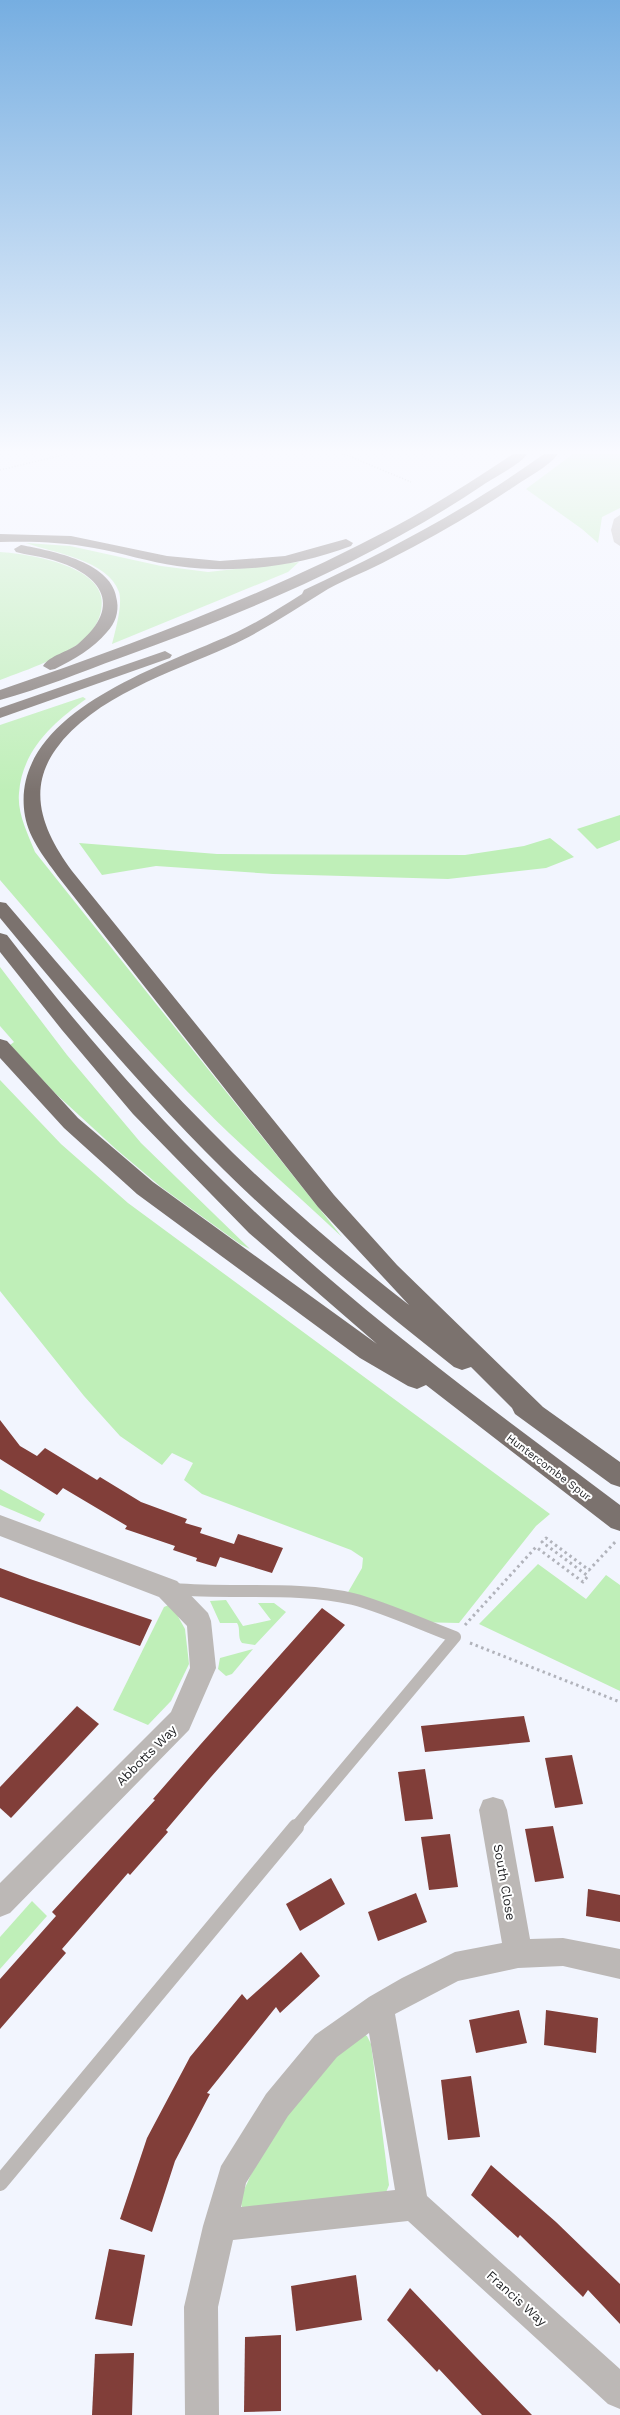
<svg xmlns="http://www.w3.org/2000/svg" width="620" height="2415" font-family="'Work Sans',sans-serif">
<rect width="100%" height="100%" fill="#f2f5fe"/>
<g fill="#bfefb8">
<path d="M573,454H620V508L602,517L598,543L582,529L526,489Z"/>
<path d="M26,543L70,546L161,566L208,572L299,562L288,572L112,644C115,632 123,604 119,592C108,560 54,553 26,543Z"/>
<path d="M0,552C29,554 112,566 101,611C99,620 94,630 87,637C63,658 29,669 0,680Z"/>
<path d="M83,697L86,699C54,722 22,750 19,793C17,813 28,834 35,852L342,1237C305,1202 266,1168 229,1133C147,1054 74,966 0,880V725Z"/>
<path d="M620,815V840L597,849L577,829Z"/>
<path d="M550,838L574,857L546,868L448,879L273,874L156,866L102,875L79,843L217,854L465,855L524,846Z"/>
<path d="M0,967L67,1055L141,1143L250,1249L240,1244L161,1187L117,1150L56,1094L10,1045L14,1042L0,1026Z"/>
<path d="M0,1080L61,1144L128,1203L550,1514L536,1526L459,1623L414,1622L347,1594L362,1568L363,1558L351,1550L202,1494L184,1480L193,1463L172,1453L162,1465L120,1436L84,1396L0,1291Z"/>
<path d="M0,1489L45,1514L40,1522L0,1505Z"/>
<path d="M538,1564L586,1599L606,1575L620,1585V1691L479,1624Z"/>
<path d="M226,1600L243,1626L271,1620L258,1603H274L286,1612L255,1645L242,1643C237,1637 241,1629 237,1623H220L210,1601Z"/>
<path d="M171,1604L185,1629L189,1664L171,1701L148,1725L113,1710L164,1607Z"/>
<path d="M253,1649L232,1674L226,1676L218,1669L220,1658Z"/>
<path d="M32,1901L47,1916L0,1969V1937Z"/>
<path d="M360,2032L367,2036L371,2044L389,2185L385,2195L243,2212L240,2199L266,2141L312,2075Z"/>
</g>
<g fill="#813e39">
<path d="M0,1420L20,1446L37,1456L45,1448L97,1480L100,1477L141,1502L187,1519L185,1523L202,1528L200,1533L234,1544L238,1534L283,1548L272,1573L220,1557L216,1567L196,1561L197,1558L173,1550L175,1546L125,1529L127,1526L63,1488L57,1495L0,1459Z"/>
<path d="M0,1568L30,1579L152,1620L140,1646L76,1624L0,1597Z"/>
<path d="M322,1608L345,1625L211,1777L166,1830L168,1832L130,1875L128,1873L62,1949L66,1953L0,2029V1979L56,1916L52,1912L155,1800L153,1799L200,1745Z"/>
<path d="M77,1706L99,1724L11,1818L0,1808V1787Z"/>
<path d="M524,1716L530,1742L425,1752L421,1726Z"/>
<path d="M572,1755L583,1804L555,1808L545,1758Z"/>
<path d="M425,1769L433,1819L405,1821L398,1772Z"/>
<path d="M553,1826L564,1878L535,1882L525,1829Z"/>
<path d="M450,1834L458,1887L429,1890L421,1837Z"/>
<path d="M331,1878L345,1904L300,1931L286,1904Z"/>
<path d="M588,1889L620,1895V1922L586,1916Z"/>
<path d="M416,1893L427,1922L378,1941L368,1912Z"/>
<path d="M301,1952L320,1976L280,2013L276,2007L207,2093L210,2094L175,2161L152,2232L120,2219L147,2138L190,2057L242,1994L247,2000Z"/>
<path d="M519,2010L527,2043L476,2053L469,2020Z"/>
<path d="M546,2010L598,2018L596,2053L544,2045Z"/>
<path d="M471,2076L480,2137L448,2140L441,2080Z"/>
<path d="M491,2165L556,2222L620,2284V2324L588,2290L583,2297L520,2235L518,2238L471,2195Z"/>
<path d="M109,2249L145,2255L132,2326L95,2319Z"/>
<path d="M356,2275L362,2320L296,2331L291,2286Z"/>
<path d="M410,2288L474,2355L532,2415H482L439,2369L437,2372L387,2320Z"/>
<path d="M281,2335V2411L244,2412L245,2337Z"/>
<path d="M134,2353L132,2415H92L95,2354Z"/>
</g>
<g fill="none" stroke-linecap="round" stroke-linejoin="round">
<g stroke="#b1b3bb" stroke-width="1.5" stroke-dasharray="1 2" stroke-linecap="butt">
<path d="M344,454L411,482"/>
<path d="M0,470L67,454"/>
</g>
<g stroke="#b1b3bb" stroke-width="3" stroke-dasharray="2.5 3.5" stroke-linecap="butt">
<path d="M465,1625L536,1547L583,1582L588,1576L542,1542L546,1538L589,1570L617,1540"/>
<path d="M470,1643L620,1702"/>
</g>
<path stroke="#bcb8b6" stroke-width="12" d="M174,1589C231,1594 299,1586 353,1599C384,1607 423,1625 455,1637L295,1828"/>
<path stroke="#bcb8b6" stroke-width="16" d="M0,2183L296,1827"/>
<g fill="#bcb8b6" fill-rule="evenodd">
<path d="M620,515V546L614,542L611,530L614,519Z"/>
<path d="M0,1515L177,1581L208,1613L211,1621L216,1668L189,1730L10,1913L0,1917V1883L171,1712L190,1668L187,1626L159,1597L0,1536Z"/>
<path d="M493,1797L503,1800L507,1810L530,1939L563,1938L620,1949V1979L563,1966L518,1968L458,1981L395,2014L427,2196L620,2369V2409L608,2404L408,2221L233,2240L218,2307L219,2415H185L184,2307L203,2226L221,2166L266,2094L315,2035L369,1997L402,1978L455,1952L502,1943L479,1810L483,1800ZM369,2033L395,2190L241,2207L246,2183L288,2116L337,2057Z"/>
</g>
<g fill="#7b726e" fill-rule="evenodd">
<path d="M513,454H527C520,465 494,477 483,485C372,560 245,613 120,658C81,672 41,689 0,700V690C135,644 268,594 394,527C435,505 474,480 513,454Z"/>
<path d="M544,454H558C548,467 528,477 515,486C475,513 433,537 390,559C370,570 348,578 328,589C295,609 264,631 228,647C172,672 93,697 56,749C25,792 45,834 72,871L334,1195L397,1265L543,1407L620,1462V1487L611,1484L515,1414L512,1408L471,1367L462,1370L454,1367C375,1304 296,1241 224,1170C144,1091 72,1005 0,918V902L6,903C72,980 138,1058 210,1130C272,1193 340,1251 409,1305L318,1207L60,879C46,860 29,839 25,816C7,712 166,665 237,632C260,621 281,607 302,594L304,590C388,551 469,508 544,454Z"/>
<path d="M0,534L71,536L167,556L220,561L285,556L346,539L353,543L351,546C295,567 236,574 177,566C149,562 122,553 94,548C63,542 32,541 0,542Z"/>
<path d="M21,545C52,551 114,562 117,601C119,612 115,624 107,632C93,649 74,659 55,669L50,670L43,666C50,655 68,652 78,644C126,604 99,572 49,559C38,556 27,555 16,552L14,549Z"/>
<path d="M165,651L172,655L170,658L0,718V708Z"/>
<path d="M0,933L7,935C74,1022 145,1105 224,1182C345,1302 484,1403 620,1505V1531L611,1528L426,1385L417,1389L408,1386L360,1358L137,1194L64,1128L0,1058V1039L7,1041L78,1118L153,1182L377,1344L249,1233L133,1114L62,1030L0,952Z"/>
</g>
</g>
<linearGradient id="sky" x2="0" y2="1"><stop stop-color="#76aee1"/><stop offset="0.57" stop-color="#f9faff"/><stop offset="1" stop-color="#f9faff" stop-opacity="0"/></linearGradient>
<rect width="620" height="792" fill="url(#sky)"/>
<g text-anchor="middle" stroke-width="4" stroke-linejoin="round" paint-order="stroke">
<g font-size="11" fill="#1f2023" stroke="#fff">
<text transform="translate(549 1467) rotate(37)" y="4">Huntercombe Spur</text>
</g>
<g font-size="13" fill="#1f2023" stroke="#fff">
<text transform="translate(146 1755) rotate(-45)" y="5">Abbotts Way</text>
<text transform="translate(505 1882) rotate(80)" y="5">South Close</text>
<text transform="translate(517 2298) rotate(42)" y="5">Francis Way</text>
</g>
</g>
</svg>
